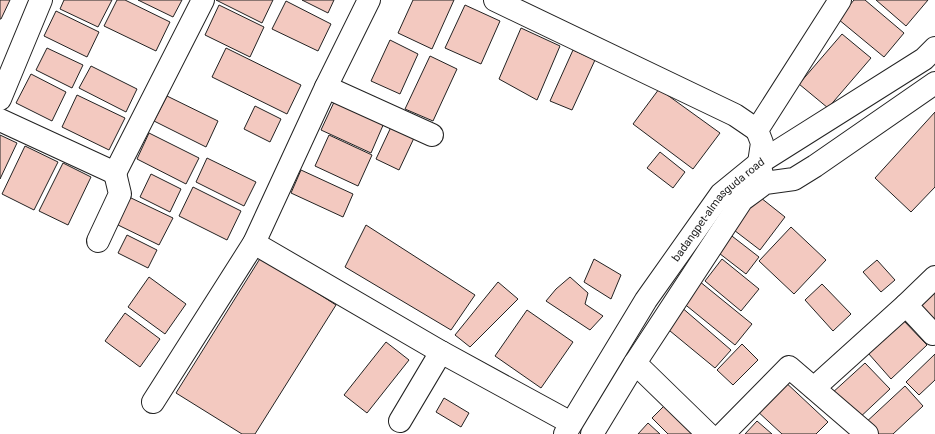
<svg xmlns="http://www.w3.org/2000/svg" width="935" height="434" font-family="Roboto,sans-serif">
<rect width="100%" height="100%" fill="#fff"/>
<g fill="#f3c9c0" stroke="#222">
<path d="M0,0H10L1,19H0Z"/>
<path d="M64,0H112L98,27L60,9Z"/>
<path d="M117,0H125L170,22L156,51L104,26Z"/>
<path d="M138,0H182L173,17Z"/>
<path d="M216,0H273L262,23Z"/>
<path d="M302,0H334L328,13Z"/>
<path d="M413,0H454L432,49L398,33Z"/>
<path d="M854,0H865L904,33L884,57L838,19Z"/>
<path d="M876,0H928L906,26Z"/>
<path d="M286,1L331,24L318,51L272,29Z"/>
<path d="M219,5L264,27L250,57L205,35Z"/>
<path d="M465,5L500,21L481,64L445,48Z"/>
<path d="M56,11L99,32L87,57L44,36Z"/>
<path d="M521,28L560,46L537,100L499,79Z"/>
<path d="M842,34L871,58L828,108L799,84Z"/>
<path d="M390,40L418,54L400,94L371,81Z"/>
<path d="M47,48L83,65L72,88L36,70Z"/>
<path d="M226,48L301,85L287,114L212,77Z"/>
<path d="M573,50L595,60L572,110L550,101Z"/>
<path d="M430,56L457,69L433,121L405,109Z"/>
<path d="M91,66L137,89L126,112L79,88Z"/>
<path d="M31,74L66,92L52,121L16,103Z"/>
<path d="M659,89L720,133L693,169L633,124Z"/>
<path d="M77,95L125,118L109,150L62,127Z"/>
<path d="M167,96L218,121L206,147L154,121Z"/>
<path d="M335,100L384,123L371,153L321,130Z"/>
<path d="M255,106L281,119L270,142L244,129Z"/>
<path d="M935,112V187L911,212L875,178Z"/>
<path d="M391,127L414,138L399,170L376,159Z"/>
<path d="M149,133L199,158L186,184L137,159Z"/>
<path d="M0,135L17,143L0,179Z"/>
<path d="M329,135L372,155L358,186L315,166Z"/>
<path d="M25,146L58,162L34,210L2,194Z"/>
<path d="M660,152L685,172L673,188L647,168Z"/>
<path d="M207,158L256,182L244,206L196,182Z"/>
<path d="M63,163L91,177L68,225L39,211Z"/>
<path d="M301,170L353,194L343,217L291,193Z"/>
<path d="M151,174L181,189L170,212L140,197Z"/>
<path d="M193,187L241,211L227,240L179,216Z"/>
<path d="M756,194L785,217L760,250L730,227Z"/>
<path d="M129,197L173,218L159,245L116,224Z"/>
<path d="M366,225L475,295L451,330L345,267Z"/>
<path d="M791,227L826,260L794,294L759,261Z"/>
<path d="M728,233L759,257L746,274L715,250Z"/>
<path d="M127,235L157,250L148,268L118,253Z"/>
<path d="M261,257L336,305L255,434H242L176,393Z"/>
<path d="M594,259L621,275L611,299L584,282Z"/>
<path d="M722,259L759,289L741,311L705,281Z"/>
<path d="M877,260L895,280L881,292L863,272Z"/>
<path d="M149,277L186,304L165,334L128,307Z"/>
<path d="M570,277L588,293L585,304L603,316L590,330L546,301L556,289Z"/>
<path d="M699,281L752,324L735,345L682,302Z"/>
<path d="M498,282L518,299L470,347L455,335Z"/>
<path d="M822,284L851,314L833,331L805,300Z"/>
<path d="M935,289V326L917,306Z"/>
<path d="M680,306L731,350L715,368L664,326Z"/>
<path d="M527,310L573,342L541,388L495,356Z"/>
<path d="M125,313L160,339L140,367L105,341Z"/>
<path d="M903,320L927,345L891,379L868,353Z"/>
<path d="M386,342L409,360L367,413L344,395Z"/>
<path d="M742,344L758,360L733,385L717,370Z"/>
<path d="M935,354V380L919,395L906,382Z"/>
<path d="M865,363L890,389L856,421L831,394Z"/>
<path d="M782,379L828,422L816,434H782L755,409Z"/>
<path d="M905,386L923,406L893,434H872L863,425Z"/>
<path d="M444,398L469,413L461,427L436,412Z"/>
<path d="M668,402L697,434H668L652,418Z"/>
<path d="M757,421L772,434H745Z"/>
<path d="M648,423L660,434H638Z"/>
</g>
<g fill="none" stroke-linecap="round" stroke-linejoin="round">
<g stroke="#222" stroke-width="24">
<g id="street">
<path d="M495,0L735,115L757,130"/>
<path d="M326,87L432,135"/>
<path d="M0,99L41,0"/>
<path d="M0,120L115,173L203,0"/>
<path d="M763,178L759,163L762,143L757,130L840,0"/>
<path d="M98,241L120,194L115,173"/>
<path d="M254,243L441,352L571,423"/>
<path d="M933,334L906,305L935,277"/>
<path d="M635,363L708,434"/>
<path d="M814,388L906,305"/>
<path d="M153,402L254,243L326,87L369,0"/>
<path d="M400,421L441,352"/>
<path d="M723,434L789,367L867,434"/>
</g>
</g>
<g stroke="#222" stroke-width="24">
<g id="secondary">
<path id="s1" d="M565,434L646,300L721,194L759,163L924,59L935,48"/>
<path d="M592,434L635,363L742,200L765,183L794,179L815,166L935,83"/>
</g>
</g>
<use href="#street" stroke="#fff" stroke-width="22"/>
<use href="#secondary" stroke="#fff" stroke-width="22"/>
</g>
<g text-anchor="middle" stroke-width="3" stroke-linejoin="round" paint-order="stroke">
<g font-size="11" fill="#222" stroke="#fff">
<text dy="4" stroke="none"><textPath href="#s1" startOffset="273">badangpet-almasguda road</textPath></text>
</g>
</g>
</svg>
